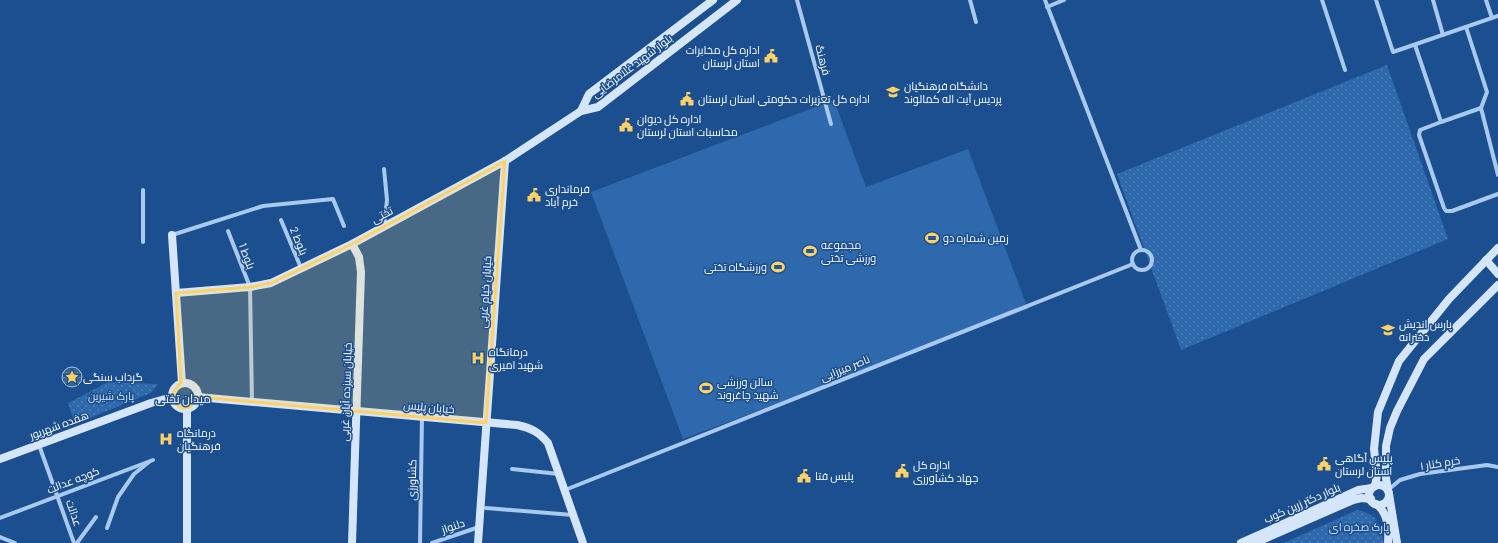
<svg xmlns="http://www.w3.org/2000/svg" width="1498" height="543" font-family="Barlow,Cairo,sans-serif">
<defs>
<pattern id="park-dots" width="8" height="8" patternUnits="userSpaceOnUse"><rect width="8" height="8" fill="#2e69ad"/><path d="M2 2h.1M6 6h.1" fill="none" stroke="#4d80b9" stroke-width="1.8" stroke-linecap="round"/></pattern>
<pattern id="water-rules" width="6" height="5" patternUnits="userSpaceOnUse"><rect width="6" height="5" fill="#3c6290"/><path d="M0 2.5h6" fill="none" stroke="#597aa1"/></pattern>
</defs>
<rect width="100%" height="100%" fill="#1b4f8f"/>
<path fill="#2e69ad" d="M834,100L866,187L968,149L1028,309L683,439L591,192Z"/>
<g fill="url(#park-dots)">
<path d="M1387,65L1448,239L1181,350L1117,174Z"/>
<path d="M108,382L158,384L151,393L75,424L68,403Z"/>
<path d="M1357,510C1379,515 1379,523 1384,543H1284Z"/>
</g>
<circle fill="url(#water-rules)" stroke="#9cc4f0" cx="72" cy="377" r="10"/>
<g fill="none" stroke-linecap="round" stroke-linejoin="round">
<g stroke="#a9c9ee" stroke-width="4">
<path d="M797,0L831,124"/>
<path d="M970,0L976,22"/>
<path d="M1045,0L1141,250"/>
<path d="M1322,0L1345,70"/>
<path d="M1376,0L1393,52L1498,16"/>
<path d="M1433,0L1443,35"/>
<path d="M1486,0L1492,18"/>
<path d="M1047,7L1064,0"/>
<path d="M1466,27L1487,92L1481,108L1498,175"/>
<path d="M1415,45L1441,122L1481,108"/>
<path d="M1441,122L1420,130L1419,135L1444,208L1446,211H1452L1498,194"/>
<path d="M143,190V242"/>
<path d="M281,220L301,268"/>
<path d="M384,226L387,200L384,169"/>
<path d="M228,231L250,287L252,402"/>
<path d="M172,235L263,206L333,199L344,226"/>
<circle cx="1142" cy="260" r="10"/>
<path d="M39,445L74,543"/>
<path d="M512,469L559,474"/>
<path d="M565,490L1133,264"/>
<path d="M1388,490L1400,480L1420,474L1487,465L1498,467"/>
<path d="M486,508L573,515"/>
<path d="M0,518L153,460"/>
<path d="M107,528L118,497L134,474L149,462"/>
<path d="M0,537L15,543"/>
<path d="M77,543L96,517"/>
<path d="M420,543L422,417"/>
<path d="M432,543L479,527"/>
</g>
<g stroke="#d6e6fa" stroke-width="8">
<path d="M581,111L589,94L713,0"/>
<path d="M172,235L182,383"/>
<path d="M1486,260L1498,274"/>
<path d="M176,293L250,287L271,283L352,244L505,161L581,111L598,107L737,0"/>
<circle cx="185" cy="396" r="13"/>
<path d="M197,397L517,425C531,428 539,432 548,443L583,543"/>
<path d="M187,408V543"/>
<path d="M0,459L151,403L172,397"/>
<circle cx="1379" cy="495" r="10"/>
<path d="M1375,486L1377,475L1374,449L1378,412L1399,361L1449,299L1498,248"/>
<path d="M1388,490L1386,478V446L1390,428L1397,411L1424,359L1498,285"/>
<path d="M1389,494L1397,543"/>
<path d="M1376,504C1388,512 1389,529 1388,543"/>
<path d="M352,543L361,272L359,257L352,244"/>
<path d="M478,543L505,161"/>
<path d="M1241,543L1343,497L1358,490L1372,488"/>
<path d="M1255,543L1353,500L1361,498L1371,499"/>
</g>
</g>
<path fill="#ffd166" fill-opacity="0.2" stroke="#ffd166" stroke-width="3" stroke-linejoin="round" d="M505,161L486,423L198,397L190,407L182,408L175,404L172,394L181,382L176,293L250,287L271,283L352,244Z"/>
<defs>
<g id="civic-bare" transform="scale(1.08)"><path d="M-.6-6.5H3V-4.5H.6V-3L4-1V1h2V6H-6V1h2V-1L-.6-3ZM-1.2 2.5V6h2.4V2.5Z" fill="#ffd166" stroke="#1b4f8f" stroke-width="2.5" paint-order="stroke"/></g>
<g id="university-bare" transform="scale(1.08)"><path d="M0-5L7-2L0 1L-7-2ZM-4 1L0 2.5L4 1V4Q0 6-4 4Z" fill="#ffd166" stroke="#1b4f8f" stroke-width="2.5" paint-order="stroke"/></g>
<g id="stadium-bare" transform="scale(1.08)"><path d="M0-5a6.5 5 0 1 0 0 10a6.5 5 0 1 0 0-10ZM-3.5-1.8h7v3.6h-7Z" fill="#ffd166" stroke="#1b4f8f" stroke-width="2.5" paint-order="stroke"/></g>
<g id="school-bare" transform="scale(1.08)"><path d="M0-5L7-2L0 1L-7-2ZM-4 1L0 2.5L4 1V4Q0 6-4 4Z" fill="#ffd166" stroke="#1b4f8f" stroke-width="2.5" paint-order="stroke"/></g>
<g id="hospital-bare" transform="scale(1.08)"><path d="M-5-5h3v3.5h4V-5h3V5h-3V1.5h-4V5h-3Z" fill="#ffd166" stroke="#1b4f8f" stroke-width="2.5" paint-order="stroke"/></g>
<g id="sight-bare" transform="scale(1.08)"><path d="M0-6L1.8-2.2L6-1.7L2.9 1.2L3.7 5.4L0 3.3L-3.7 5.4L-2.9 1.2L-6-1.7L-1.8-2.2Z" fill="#ffd166" stroke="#1b4f8f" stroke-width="2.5" paint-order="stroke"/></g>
</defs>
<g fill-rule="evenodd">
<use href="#civic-bare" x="771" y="56"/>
<use href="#university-bare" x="893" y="92"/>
<use href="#civic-bare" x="687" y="99"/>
<use href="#civic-bare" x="626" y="125"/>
<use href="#civic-bare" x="534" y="195"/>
<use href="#stadium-bare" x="932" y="238"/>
<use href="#stadium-bare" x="810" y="251"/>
<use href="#stadium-bare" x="778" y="267"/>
<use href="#school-bare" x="1388" y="330"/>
<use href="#hospital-bare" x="478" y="358"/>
<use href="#sight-bare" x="72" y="377"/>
<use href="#stadium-bare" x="706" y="388"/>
<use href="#hospital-bare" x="166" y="439"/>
<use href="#civic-bare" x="1324" y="464"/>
<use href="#civic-bare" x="902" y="471"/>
<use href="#civic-bare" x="804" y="476"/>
</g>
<g text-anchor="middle" stroke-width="3" stroke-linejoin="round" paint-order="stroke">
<g font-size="11" fill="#fff" stroke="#1b4f8f" text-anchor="start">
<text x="760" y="54" text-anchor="end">اداره کل مخابرات<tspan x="760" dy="13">استان لرستان</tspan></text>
<text x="904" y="90">دانشگاه فرهنگیان<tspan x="904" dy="13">پردیس آیت اله کمالوند</tspan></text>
<text x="698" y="103">اداره کل تعزیرات حکومتی استان لرستان</text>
<text x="637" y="123">اداره کل دیوان<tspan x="637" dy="13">محاسبات استان لرستان</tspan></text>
<text x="545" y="193">فرمانداری<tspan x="545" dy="13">خرم آباد</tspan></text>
<text x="943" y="242">زمین شماره دو</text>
<text x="821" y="249">مجموعه<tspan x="821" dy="13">ورزشی تختی</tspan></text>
<text x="767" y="271" text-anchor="end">ورزشگاه تختی</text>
<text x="1399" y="328">پارس اندیش<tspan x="1399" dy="13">دخترانه</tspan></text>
<text x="489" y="356">درمانگاه<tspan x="489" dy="13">شهید امیری</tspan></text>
<text x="83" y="381">گرداب سنگی</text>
<text x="717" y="386">سالن ورزشی<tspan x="717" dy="13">شهید چاغروند</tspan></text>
<text x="177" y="437">درمانگاه<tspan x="177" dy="13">فرهنگیان</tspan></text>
<text x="1335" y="462">پلیس آگاهی<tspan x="1335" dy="13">استان لرستان</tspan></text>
<text x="913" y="469">اداره کل<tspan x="913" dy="13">جهاد کشاورزی</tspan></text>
<text x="815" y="480">پلیس فتا</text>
</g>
<g font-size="11" fill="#fff" stroke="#1b4f8f">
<text transform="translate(823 60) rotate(75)" y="4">فرهنگ</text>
<text transform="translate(632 66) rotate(-37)" y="4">بلوار شهید غلامرضایی</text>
<text transform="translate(382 215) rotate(-28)" y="4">تختی</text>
<text transform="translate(299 241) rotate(68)" y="4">بلوط 2</text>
<text transform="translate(247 256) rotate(69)" y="4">بلوط 1</text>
<text transform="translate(485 292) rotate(-86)" y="4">خیابان خیام غربی</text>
<text transform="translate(845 368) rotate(-22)" y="4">ناصر میرزایی</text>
<text transform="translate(346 392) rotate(-88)" y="4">خیابان سیزده آبان غربی</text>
<text transform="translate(429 407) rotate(5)" y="4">خیابان پلیس</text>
<text transform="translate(59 425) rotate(-20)" y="4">هفده شهریور</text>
<text transform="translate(1440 463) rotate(-9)" y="4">خرم کنار ۱</text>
<text transform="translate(73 480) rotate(-21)" y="4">کوچه عدالت</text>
<text transform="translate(412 480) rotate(-89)" y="4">کشاورزی</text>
<text transform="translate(1302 503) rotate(-24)" y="4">بلوار دکتر زرین کوب</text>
<text transform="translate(74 513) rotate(71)" y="4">عدالت</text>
<text transform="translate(453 526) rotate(-19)" y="4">دلنواز</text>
</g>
<g font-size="11" fill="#cfe3fa" stroke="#1b4f8f">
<text x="111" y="400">پارک شیرین</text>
<text x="1359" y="531">پارک صخره ای</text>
</g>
<g font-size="12" fill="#fff" stroke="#1b4f8f">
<text x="183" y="403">میدان تختی</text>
</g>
</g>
</svg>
